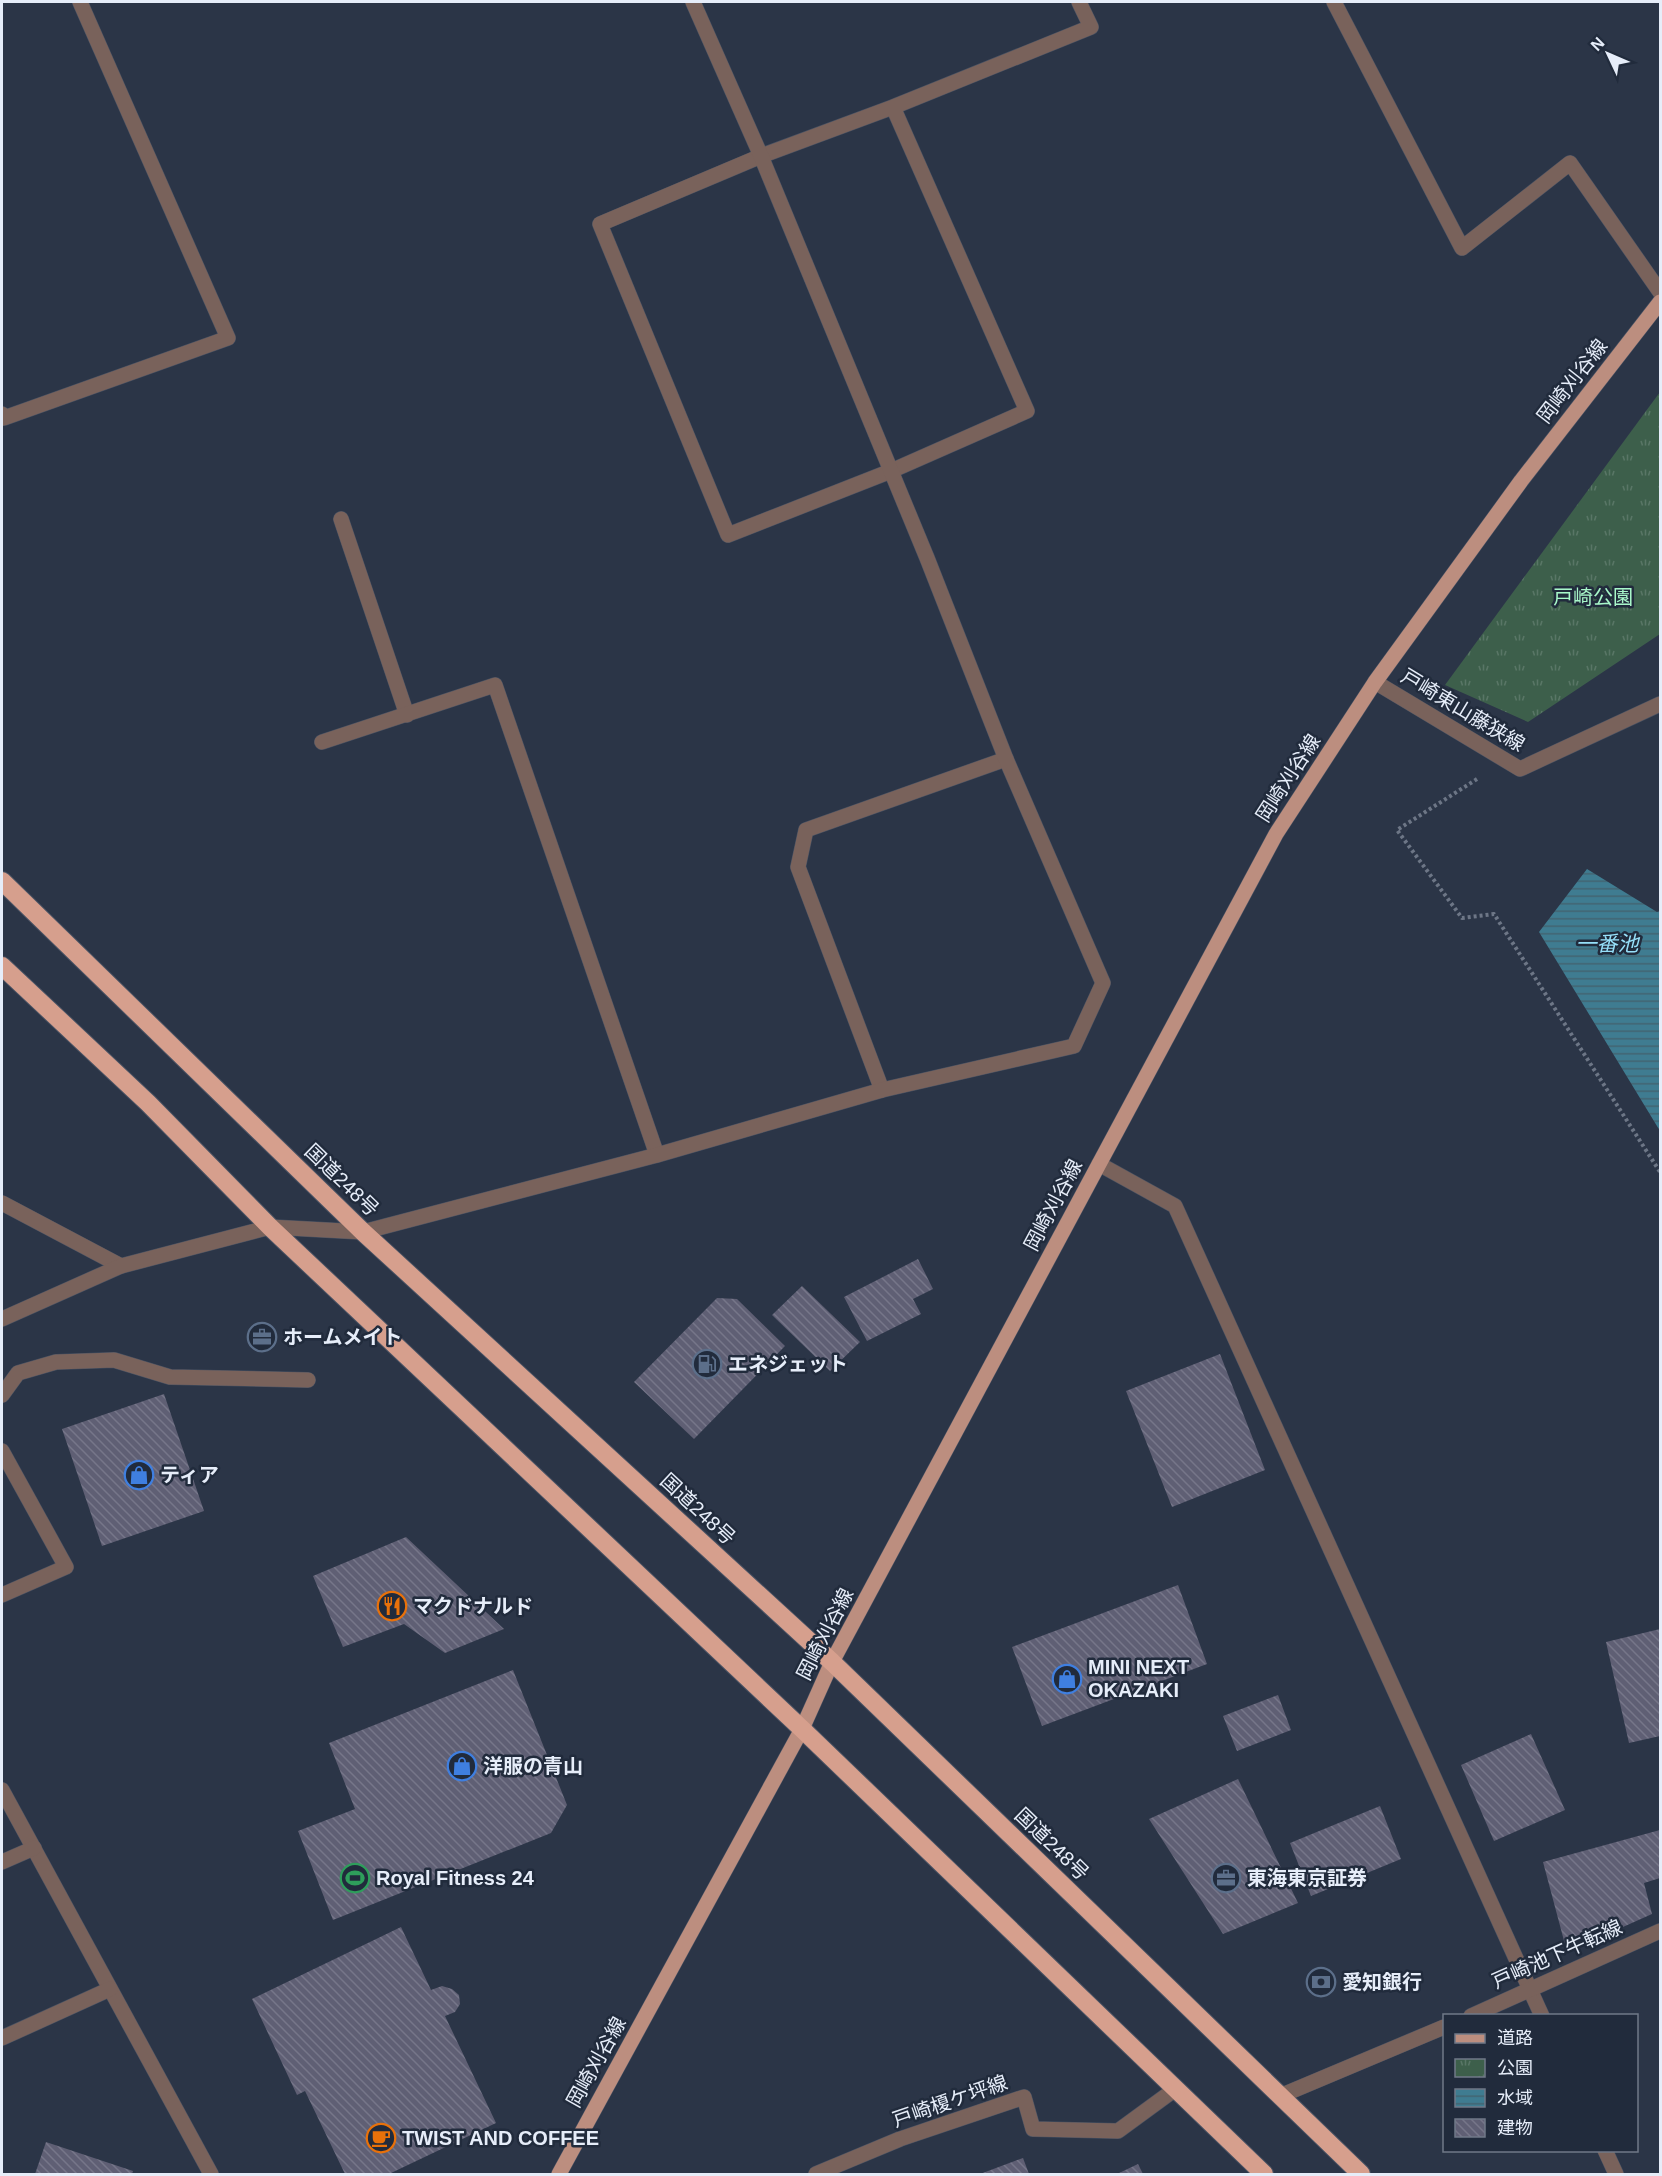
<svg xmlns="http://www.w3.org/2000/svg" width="1662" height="2176" font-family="Helvetica,'Noto Sans JP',sans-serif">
<defs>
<pattern id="park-tufts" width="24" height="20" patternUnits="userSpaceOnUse" patternTransform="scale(1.5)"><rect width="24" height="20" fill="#3d5f4b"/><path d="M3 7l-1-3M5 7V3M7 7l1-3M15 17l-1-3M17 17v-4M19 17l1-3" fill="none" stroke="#597666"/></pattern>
<pattern id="water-rules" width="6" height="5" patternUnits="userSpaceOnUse" patternTransform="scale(1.5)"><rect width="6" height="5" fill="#3f7c91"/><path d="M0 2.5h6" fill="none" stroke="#426472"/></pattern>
<pattern id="building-back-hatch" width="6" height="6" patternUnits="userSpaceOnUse" patternTransform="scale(1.5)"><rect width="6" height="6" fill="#5f5f74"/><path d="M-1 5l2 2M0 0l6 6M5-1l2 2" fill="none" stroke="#767689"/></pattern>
</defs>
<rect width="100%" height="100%" fill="#2b3547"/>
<path fill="url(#park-tufts)" d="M1660,392V634L1528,722L1445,685Z"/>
<path fill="url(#water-rules)" d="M1587,869L1657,912L1660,911V1131L1539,932Z"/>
<g fill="url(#building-back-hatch)">
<path d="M918,1259L933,1289L913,1299L921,1314L867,1341L844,1297Z"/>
<path d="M802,1286L860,1342L830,1371L772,1315Z"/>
<path d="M717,1298L737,1299L785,1346L694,1439L634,1382Z"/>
<path d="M1220,1354L1265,1470L1172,1507L1126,1391Z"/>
<path d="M164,1394L204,1511L102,1546L62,1429Z"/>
<path d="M406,1537L504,1629L445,1653L404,1624L343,1647L313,1576Z"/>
<path d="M1178,1585L1207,1664L1042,1726L1012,1647Z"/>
<path d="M1660,1629V1736L1629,1743L1606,1642Z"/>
<path d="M513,1670L567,1805L551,1833L333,1920L298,1831L355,1809L329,1743Z"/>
<path d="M1278,1695L1291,1730L1237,1751L1223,1716Z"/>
<path d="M1531,1734L1565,1810L1494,1841L1461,1765Z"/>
<path d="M1238,1779L1298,1903L1223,1934L1149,1819Z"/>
<path d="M1380,1806L1401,1859L1311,1896L1290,1843Z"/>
<path d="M1660,1830V1878L1644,1883L1652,1914L1567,1952L1543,1862Z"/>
<path d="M401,1927L431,1990L442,1986L452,1989L459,1995L460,2004L455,2012L445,2016L496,2123L389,2174H345L305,2091L297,2095L252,1999Z"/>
<path d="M46,2142L133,2171L132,2174H35Z"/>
<path d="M1023,2158L1029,2174H980Z"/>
<path d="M1138,2164L1143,2174H1117Z"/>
</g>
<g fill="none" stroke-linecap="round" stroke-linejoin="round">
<g stroke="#495263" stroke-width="16">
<g id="lane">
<path d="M2,1395L18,1373L56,1362L114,1360L170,1377L308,1380"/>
<path d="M2,1451L66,1567L2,1595"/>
</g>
</g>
<g stroke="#495263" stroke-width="16">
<g id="street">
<path d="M1334,2L1462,248L1570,163L1660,292"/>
<path d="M893,107L1027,411L891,471L728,535L600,224L761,156L893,107L1091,27L1079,2"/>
<path d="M2,414L4,418L228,338L80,2"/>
<path d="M341,519L407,715"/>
<path d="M1375,682L1520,769L1660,704"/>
<path d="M322,742L495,685L657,1155"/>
<path d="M882,1090L798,867L806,830L1006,759"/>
<path d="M1099,1164L1175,1206L1542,2016"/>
<path d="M2,1203L121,1266"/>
<path d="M2,1319L121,1266L270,1227L363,1232L657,1155L882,1090L1074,1046L1103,983L1006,759L927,558L761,156L693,2"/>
<path d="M2,1790L211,2174"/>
<path d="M2,1862L34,1848"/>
<path d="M1471,2016L1660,1931"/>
<path d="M2,2038L110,1989"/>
<path d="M1280,2096L1444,2027"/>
<path d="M1605,2150L1616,2174"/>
<path d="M816,2174L900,2139L1024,2097L1033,2129L1118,2131L1174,2090"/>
</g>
</g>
<g stroke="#495263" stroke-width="16">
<path id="primary" d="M559,2174L802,1729L832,1662L1276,834L1375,682L1521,481L1660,302"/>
</g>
<g stroke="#495263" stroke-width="20">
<g id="highway">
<path d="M2,881L363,1232L832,1662L1361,2174"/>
<path d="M2,966L148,1103L270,1227L802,1729L1264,2174"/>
</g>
</g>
<path stroke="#6d7686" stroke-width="4" stroke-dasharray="3 3" stroke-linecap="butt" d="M1477,779L1397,830L1462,918L1494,914L1660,1172"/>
<use href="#lane" stroke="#79625b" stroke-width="15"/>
<use href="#street" stroke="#79625b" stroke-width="15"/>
<use href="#primary" stroke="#bc8e7f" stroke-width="15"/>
<use href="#highway" stroke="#d69f8d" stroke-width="18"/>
</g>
<defs>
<g id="office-ring" transform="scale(1.5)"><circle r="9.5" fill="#212b3c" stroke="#5c6f8a" stroke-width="1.5"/><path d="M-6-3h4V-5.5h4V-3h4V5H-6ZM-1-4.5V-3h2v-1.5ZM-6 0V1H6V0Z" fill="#5c6f8a"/></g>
<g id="fuel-ring" transform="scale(1.5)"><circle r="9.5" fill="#212b3c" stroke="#5c6f8a" stroke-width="1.5"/><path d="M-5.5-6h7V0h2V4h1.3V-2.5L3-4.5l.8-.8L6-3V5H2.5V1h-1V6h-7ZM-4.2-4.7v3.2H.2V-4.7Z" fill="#5c6f8a"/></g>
<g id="shop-ring" transform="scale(1.5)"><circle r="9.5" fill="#212b3c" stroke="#3f7fe0" stroke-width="1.5"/><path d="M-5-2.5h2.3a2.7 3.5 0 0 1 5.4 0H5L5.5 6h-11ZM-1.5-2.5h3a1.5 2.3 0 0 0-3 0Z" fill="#3f7fe0"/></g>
<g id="restaurant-ring" transform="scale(1.5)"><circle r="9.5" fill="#212b3c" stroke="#e8710a" stroke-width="1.5"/><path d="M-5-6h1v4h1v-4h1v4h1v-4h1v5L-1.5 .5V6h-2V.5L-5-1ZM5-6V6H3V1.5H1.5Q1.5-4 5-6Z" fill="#e8710a"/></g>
<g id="stadium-ring" transform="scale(1.5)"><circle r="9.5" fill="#212b3c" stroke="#2e9e5b" stroke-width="1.5"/><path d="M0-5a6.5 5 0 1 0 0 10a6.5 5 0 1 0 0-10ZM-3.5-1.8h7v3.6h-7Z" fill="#2e9e5b"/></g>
<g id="bank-ring" transform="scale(1.5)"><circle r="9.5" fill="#212b3c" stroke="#5c6f8a" stroke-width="1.5"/><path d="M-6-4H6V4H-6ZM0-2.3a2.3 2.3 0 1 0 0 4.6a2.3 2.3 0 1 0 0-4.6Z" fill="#5c6f8a"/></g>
<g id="cafe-ring" transform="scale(1.5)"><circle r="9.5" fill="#212b3c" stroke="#e8710a" stroke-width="1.5"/><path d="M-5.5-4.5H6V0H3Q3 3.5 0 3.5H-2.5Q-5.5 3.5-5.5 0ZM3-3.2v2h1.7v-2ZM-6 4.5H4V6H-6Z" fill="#e8710a"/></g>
</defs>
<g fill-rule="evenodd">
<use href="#office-ring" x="262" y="1337"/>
<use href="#fuel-ring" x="707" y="1364"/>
<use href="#shop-ring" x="139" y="1475"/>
<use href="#restaurant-ring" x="392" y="1606"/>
<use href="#shop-ring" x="1067" y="1679"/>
<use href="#shop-ring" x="462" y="1766"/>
<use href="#stadium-ring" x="355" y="1878"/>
<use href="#office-ring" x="1226" y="1878"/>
<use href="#bank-ring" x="1321" y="1982"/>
<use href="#cafe-ring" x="381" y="2138"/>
</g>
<g text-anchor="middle" stroke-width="5" stroke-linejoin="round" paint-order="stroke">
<g font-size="20" fill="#e6edf9" stroke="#212b3c">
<text transform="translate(1572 381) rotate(-52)" y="7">岡崎刈谷線</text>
<text transform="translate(1463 710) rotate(31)" y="7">戸崎東山藤狭線</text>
<text transform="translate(1288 778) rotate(-57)" y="7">岡崎刈谷線</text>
<text transform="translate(342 1180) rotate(44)" y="7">国道248号</text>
<text transform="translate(1053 1205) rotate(-62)" y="7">岡崎刈谷線</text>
<text transform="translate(698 1509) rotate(43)" y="7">国道248号</text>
<text transform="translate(825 1634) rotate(-63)" y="7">岡崎刈谷線</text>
<text transform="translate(1052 1844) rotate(44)" y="7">国道248号</text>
<text transform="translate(1557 1954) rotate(-24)" y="7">戸崎池下牛転線</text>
<text transform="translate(596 2062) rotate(-61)" y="7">岡崎刈谷線</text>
<text transform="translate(950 2101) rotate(-19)" y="7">戸崎榎ケ坪線</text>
</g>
<g font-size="20" fill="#a8f7c9" stroke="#212b3c">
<text x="1593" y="604">戸崎公園</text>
</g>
<g font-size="20" font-weight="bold" fill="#e6edf9" stroke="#212b3c" text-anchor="start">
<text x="283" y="1344">ホームメイト</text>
<text x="728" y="1371">エネジェット</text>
<text x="160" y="1482">ティア</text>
<text x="413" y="1613">マクドナルド</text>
<text x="1088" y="1674">MINI NEXT<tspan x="1088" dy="23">OKAZAKI</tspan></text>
<text x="483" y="1773">洋服の青山</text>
<text x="376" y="1885">Royal Fitness 24</text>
<text x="1247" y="1885">東海東京証券</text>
<text x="1342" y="1989">愛知銀行</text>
<text x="402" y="2145">TWIST AND COFFEE</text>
</g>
<g font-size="21" font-style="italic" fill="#96dff9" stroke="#212b3c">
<text x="1607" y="951">一番池</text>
</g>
</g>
<rect width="1662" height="2176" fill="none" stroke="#e6edf9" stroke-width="6"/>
<rect x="1443" y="2014" width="195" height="138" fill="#212b3c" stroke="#707988" stroke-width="1.5"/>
<rect x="1455" y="2034" width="30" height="9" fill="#bc8e7f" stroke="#707988" stroke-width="1.5"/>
<text x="1497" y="2044" font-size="18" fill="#e6edf9">道路</text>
<rect x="1455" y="2059" width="30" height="18" fill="url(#park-tufts)" stroke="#707988" stroke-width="1.5"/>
<text x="1497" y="2074" font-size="18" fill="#e6edf9">公園</text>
<rect x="1455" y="2089" width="30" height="18" fill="url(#water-rules)" stroke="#707988" stroke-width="1.5"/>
<text x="1497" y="2104" font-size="18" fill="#e6edf9">水域</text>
<rect x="1455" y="2119" width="30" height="18" fill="url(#building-back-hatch)" stroke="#707988" stroke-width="1.5"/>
<text x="1497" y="2134" font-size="18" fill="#e6edf9">建物</text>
<g transform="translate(1608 54) rotate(314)" stroke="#212b3c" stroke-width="4.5" paint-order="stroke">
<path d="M0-4.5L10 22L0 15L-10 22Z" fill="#e6edf9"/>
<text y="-9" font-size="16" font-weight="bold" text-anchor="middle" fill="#e6edf9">N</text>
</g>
</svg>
